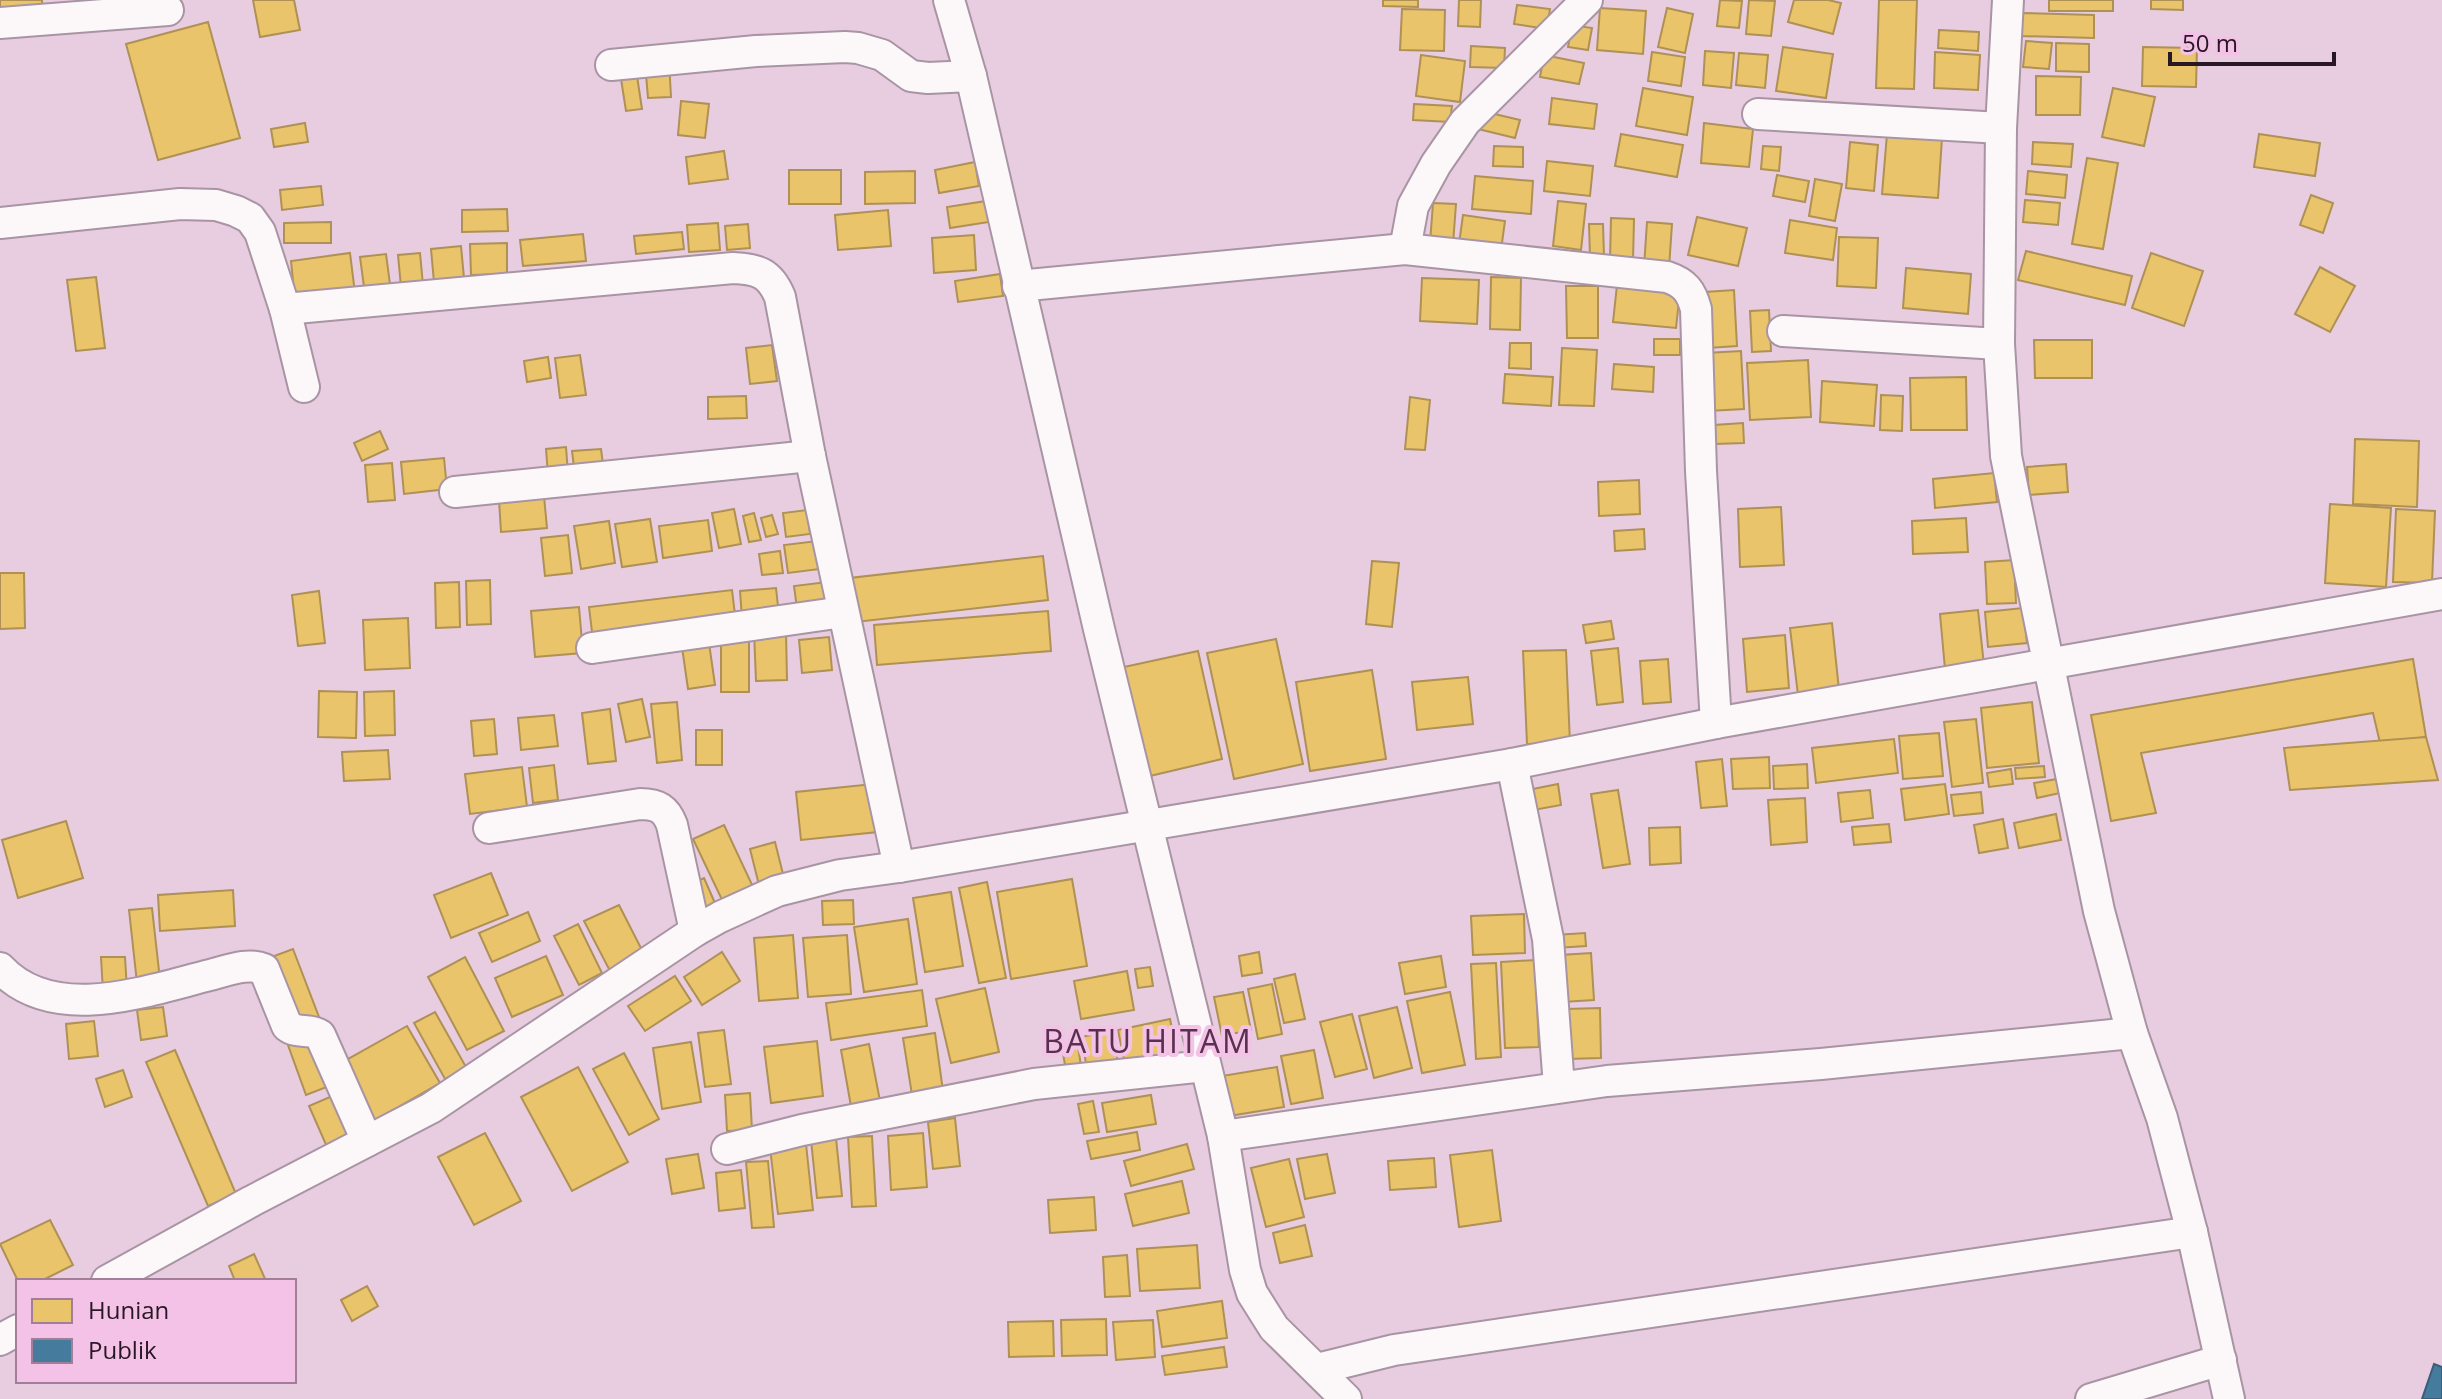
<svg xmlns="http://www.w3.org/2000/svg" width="2442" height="1399" font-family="'Open Sans',sans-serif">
<rect width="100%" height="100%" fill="#e8cde1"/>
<g fill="#e9c46a" stroke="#af9055" stroke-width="2">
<path d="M0,0H42L43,15L0,18Z"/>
<path d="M253,0H294L300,30L260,37Z"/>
<path d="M1383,0H1418V7L1383,6Z"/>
<path d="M1459,0H1481L1480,27L1458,26Z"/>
<path d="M1720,0L1742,1L1739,28L1717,26Z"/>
<path d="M1749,0L1775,1L1771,36L1746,34Z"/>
<path d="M1794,0H1828L1841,3L1833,34L1788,22Z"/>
<path d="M1879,0H1917L1914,89L1876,88Z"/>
<rect x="2049" y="0" width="64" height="11"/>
<path d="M2151,0H2183V10L2151,9Z"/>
<path d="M1517,5L1550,9L1547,29L1514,24Z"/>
<path d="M1600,8L1646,11L1643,54L1597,50Z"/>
<path d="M1667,8L1693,14L1685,53L1658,47Z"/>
<path d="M1402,9L1445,10L1444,51L1400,50Z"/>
<path d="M2021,13L2094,15V38L2020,36Z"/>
<path d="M208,22L240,138L158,160L126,44Z"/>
<path d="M1572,25L1592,28L1588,50L1568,47Z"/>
<path d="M1939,30L1979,32L1978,51L1938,48Z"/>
<path d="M2026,41L2052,43L2049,69L2023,67Z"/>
<path d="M2056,43L2089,44V72L2056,71Z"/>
<path d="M1471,46L1505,48L1504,68L1470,67Z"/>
<path d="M1783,47L1833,54L1826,98L1776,91Z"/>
<path d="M2143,47L2197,48L2196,87L2142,86Z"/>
<path d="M1705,51L1734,53L1731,88L1703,85Z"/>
<path d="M1652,52L1685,57L1681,86L1648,81Z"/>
<path d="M1935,52L1980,55L1978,90L1934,88Z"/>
<path d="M1739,53L1768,55L1765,88L1736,85Z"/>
<path d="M1421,55L1465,61L1460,102L1416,96Z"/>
<path d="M1544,55L1584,63L1579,84L1540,77Z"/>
<path d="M669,61L671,97L648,98L645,63Z"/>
<path d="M637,76L642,109L626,111L621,79Z"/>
<path d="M2036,76L2081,77L2080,115H2036Z"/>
<path d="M1643,88L1693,97L1687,135L1636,126Z"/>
<path d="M2113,88L2155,97L2144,146L2102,137Z"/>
<path d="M1552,98L1597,104L1594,129L1549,124Z"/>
<path d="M681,101L709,104L705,138L678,135Z"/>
<path d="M1414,104L1452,106L1450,122L1413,120Z"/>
<path d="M1482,111L1520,120L1515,138L1478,129Z"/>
<path d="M305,123L308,142L274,147L271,129Z"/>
<path d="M1704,123L1753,129L1749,167L1701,163Z"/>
<path d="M1621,134L1683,145L1677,177L1615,166Z"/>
<path d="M1887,134L1942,138L1938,198L1882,194Z"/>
<path d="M2259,134L2320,143L2315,176L2254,167Z"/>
<path d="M1850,142L1878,145L1874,191L1846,188Z"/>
<path d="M2033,142L2073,144L2071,167L2032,164Z"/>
<path d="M1494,146L1523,147V167L1493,166Z"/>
<path d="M1763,146L1781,147L1779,171L1761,169Z"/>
<path d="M724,151L728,179L689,184L686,157Z"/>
<path d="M2087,158L2118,163L2103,249L2072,244Z"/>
<path d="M1547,161L1593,166L1590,196L1544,191Z"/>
<path d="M975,162L979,186L939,193L935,170Z"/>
<rect x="789" y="170" width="52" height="34"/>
<path d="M915,171V203L865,204V172Z"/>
<path d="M2028,171L2067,175L2065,198L2026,194Z"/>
<path d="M1777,175L1809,181L1805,202L1773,196Z"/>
<path d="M1475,176L1533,181L1531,214L1472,209Z"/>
<path d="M1815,179L1842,184L1835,221L1809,216Z"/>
<path d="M321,186L323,205L282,210L280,190Z"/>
<path d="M2311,195L2333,203L2323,233L2300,225Z"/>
<path d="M2025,200L2060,203L2058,225L2023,222Z"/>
<path d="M986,201L989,222L950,228L947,207Z"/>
<path d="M1558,201L1586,204L1581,250L1553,246Z"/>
<path d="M1433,203L1456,204L1453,244L1430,243Z"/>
<path d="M507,209L508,231L462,232V210Z"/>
<path d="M888,210L891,246L838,250L835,215Z"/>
<path d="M1463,215L1505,221L1501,250L1459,244Z"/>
<path d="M1697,217L1747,228L1738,266L1688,255Z"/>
<path d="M1611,218L1634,219L1633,262L1610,261Z"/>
<path d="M1790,220L1837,228L1833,260L1785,253Z"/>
<path d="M331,222V243H284V223Z"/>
<path d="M1647,222L1672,224L1669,268L1644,267Z"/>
<path d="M718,223L720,250L689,252L687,225Z"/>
<path d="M748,224L750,248L727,250L725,226Z"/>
<path d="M1589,224H1603L1604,256L1590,257Z"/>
<path d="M682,232L684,249L636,254L634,236Z"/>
<path d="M583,234L586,261L523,266L520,240Z"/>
<path d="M974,235L976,270L934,273L932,238Z"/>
<path d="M1839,237L1878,238L1876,288L1837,286Z"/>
<path d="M507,243V274L471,275L470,244Z"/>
<path d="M461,246L464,278L434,282L431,249Z"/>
<path d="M2026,251L2132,276L2125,305L2018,280Z"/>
<path d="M350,253L355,293L295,300L291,261Z"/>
<path d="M420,253L423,285L401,287L398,255Z"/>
<path d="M2151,253L2203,271L2184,326L2132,308Z"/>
<path d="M386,254L390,284L364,287L360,257Z"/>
<path d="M2320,267L2355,286L2330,332L2295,314Z"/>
<path d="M1906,268L1971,274L1968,314L1903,308Z"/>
<path d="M1000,274L1003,296L958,302L955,281Z"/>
<path d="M96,277L105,348L76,351L67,280Z"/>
<path d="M1491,277L1521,278L1520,330L1490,329Z"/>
<path d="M1422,278L1479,280L1477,324L1420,321Z"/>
<path d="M1617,285L1680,291L1676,328L1613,322Z"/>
<path d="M1566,286H1598V338H1567Z"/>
<path d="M1734,290L1737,346L1708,348L1705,292Z"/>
<path d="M1769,310L1771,351L1752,352L1750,311Z"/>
<rect x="1654" y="339" width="26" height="16"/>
<path d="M2034,340H2092V378H2035Z"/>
<path d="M1510,343H1531V369L1509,368Z"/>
<path d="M772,345L777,381L750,384L746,348Z"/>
<path d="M1562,348L1597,350L1594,406L1559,405Z"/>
<path d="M1741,351L1744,409L1708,411L1705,353Z"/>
<path d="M580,355L586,395L560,398L555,358Z"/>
<path d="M548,357L551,378L527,382L524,361Z"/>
<path d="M1808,360L1811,417L1750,420L1747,363Z"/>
<path d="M1614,364L1654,367L1653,392L1612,389Z"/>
<path d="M1505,374L1553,377L1551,406L1503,403Z"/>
<path d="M1966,377L1967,430H1911L1910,378Z"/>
<path d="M1822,381L1877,385L1874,426L1820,422Z"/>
<path d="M1881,395L1903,396L1902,431L1880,430Z"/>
<path d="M746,396L747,418L708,419V397Z"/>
<path d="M1410,397L1430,400L1425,450L1405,449Z"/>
<path d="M1743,423L1744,443L1715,444L1714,425Z"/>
<path d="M380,431L388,449L362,461L354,443Z"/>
<path d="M2355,439L2419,441L2417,507L2353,504Z"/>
<path d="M566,447L568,473L548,475L546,449Z"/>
<path d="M601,449L604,472L575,475L572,451Z"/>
<path d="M444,458L447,489L404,494L401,462Z"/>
<path d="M392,463L395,500L368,502L365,465Z"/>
<path d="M2066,464L2068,492L2029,495L2027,467Z"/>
<path d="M1994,473L1997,502L1935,508L1933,479Z"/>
<path d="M1639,480L1640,514L1599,516L1598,482Z"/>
<path d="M544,496L547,528L501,532L499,500Z"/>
<path d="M2330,504L2391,508L2386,587L2325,583Z"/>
<path d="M1781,507L1784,565L1740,567L1738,509Z"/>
<path d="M734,509L741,544L719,548L712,513Z"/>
<path d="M2396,509L2435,511L2432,583L2393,582Z"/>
<path d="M807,510L810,534L786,537L783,513Z"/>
<path d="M754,513L761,540L749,542L743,516Z"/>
<path d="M772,515L778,534L766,537L761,518Z"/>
<path d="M1966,518L1968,552L1913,554L1912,521Z"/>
<path d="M650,519L657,562L622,567L615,524Z"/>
<path d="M708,520L712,551L663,558L659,526Z"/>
<path d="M609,521L615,563L581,569L574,526Z"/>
<path d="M1644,529L1645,549L1615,551L1614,531Z"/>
<path d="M568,535L572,573L545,576L541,538Z"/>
<path d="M817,541L820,569L788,573L784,545Z"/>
<path d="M780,551L783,573L762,575L759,554Z"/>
<path d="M1043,556L1048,600L856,622L850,578Z"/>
<path d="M2014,560L2016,603L1987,604L1985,562Z"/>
<path d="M1372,561L1399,563L1392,627L1366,624Z"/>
<path d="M0,573H24L25,628L0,629Z"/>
<path d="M490,580L491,624L467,625L466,581Z"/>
<path d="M459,582L460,627L436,628L435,583Z"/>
<path d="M827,582L831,612L798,616L794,586Z"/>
<path d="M776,588L779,615L742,618L740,591Z"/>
<path d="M732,590L736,623L593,640L589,607Z"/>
<path d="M319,591L325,643L298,646L292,595Z"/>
<path d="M579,607L583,653L535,657L531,611Z"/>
<path d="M2023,608L2027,643L1988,647L1985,612Z"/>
<path d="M1978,610L1984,665L1945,669L1940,614Z"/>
<path d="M1048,611L1051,651L877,665L874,625Z"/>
<path d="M408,618L410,668L365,670L363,620Z"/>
<path d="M1611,621L1614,639L1586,643L1583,625Z"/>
<path d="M1832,623L1839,690L1798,695L1790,628Z"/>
<path d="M786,631L787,680L756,681L754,632Z"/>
<path d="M1785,635L1789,688L1747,692L1743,639Z"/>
<rect x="721" y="636" width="28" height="56"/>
<path d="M829,637L832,670L802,673L799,640Z"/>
<path d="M1276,639L1303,764L1234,779L1207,653Z"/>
<path d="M709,643L715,685L688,689L682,647Z"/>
<path d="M1618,648L1623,702L1597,705L1591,651Z"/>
<path d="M1566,650L1570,743L1527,744L1523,651Z"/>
<path d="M1198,651L1222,759L1150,776L1124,667Z"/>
<path d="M1668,659L1671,702L1643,704L1640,661Z"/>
<path d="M2413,659L2426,737L2380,743L2373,713L2141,753L2156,813L2111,821L2091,715Z"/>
<path d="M1372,670L1386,759L1310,771L1296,682Z"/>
<path d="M1468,677L1473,724L1417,730L1412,682Z"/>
<path d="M319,691L357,692L356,738L318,737Z"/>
<path d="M394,691L395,735L365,736L364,692Z"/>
<path d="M642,699L650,737L626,742L618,704Z"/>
<path d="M677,702L682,760L657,763L651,704Z"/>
<path d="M2032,702L2039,763L1987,768L1981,708Z"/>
<path d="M610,709L616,761L588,764L582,713Z"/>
<path d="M554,715L558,746L521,750L518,718Z"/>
<path d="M494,719L497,754L474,756L471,721Z"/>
<path d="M1976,719L1983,783L1952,787L1944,722Z"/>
<rect x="696" y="730" width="26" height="35"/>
<path d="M1939,733L1943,776L1903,779L1899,736Z"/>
<path d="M2426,737L2438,780L2290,790L2284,748Z"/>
<path d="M1894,739L1898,773L1816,783L1812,748Z"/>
<path d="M388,750L390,779L344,781L342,752Z"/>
<path d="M1769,757L1770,788L1733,789L1731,759Z"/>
<path d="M1722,759L1727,806L1701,808L1696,762Z"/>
<path d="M1807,764L1808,788L1774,789L1773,766Z"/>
<path d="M554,765L558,800L533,803L529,768Z"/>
<path d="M2044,766L2045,777L2016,779L2015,768Z"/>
<path d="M522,767L527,807L470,814L465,774Z"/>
<path d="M2011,769L2013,784L1989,787L1987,773Z"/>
<path d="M2057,779L2060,793L2037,798L2034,783Z"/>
<path d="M873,784L878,832L801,840L796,792Z"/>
<path d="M1558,784L1561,805L1522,812L1518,792Z"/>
<path d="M1945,784L1949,814L1905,820L1901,789Z"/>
<path d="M1618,790L1630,864L1603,868L1591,794Z"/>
<path d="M1870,790L1873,818L1841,822L1838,793Z"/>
<path d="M1981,792L1983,813L1954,816L1951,795Z"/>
<path d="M1805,798L1807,842L1771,845L1768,800Z"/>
<path d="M2056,814L2061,840L2019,848L2014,823Z"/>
<path d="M2003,819L2008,848L1979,853L1974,825Z"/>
<path d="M66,821L83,878L18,898L2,840Z"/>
<path d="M1889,824L1891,842L1854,845L1852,827Z"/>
<path d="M724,825L754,889L724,904L693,839Z"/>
<path d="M1680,827L1681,863L1650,865L1649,828Z"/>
<path d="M775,842L784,878L759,885L750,849Z"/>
<path d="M491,873L508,915L451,938L434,895Z"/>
<path d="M704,878L718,910L704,915L691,884Z"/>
<path d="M1072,879L1087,966L1011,979L997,892Z"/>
<path d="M987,882L1006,978L979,983L959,888Z"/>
<path d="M233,890L235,926L160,931L158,895Z"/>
<path d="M951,892L963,966L925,972L913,898Z"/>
<path d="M853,900L854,924L823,925L822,901Z"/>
<path d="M619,905L644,954L610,971L584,921Z"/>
<path d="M152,908L160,980L137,983L129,910Z"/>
<path d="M528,912L540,941L492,962L479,933Z"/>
<path d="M1524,914L1525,953L1473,955L1471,916Z"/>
<path d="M908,919L917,984L864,992L854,927Z"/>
<path d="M578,924L602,973L579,985L554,936Z"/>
<path d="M1585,933L1586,946L1556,948L1555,935Z"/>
<path d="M793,935L798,998L759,1001L754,938Z"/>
<path d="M847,935L851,994L808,997L803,938Z"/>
<path d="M293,949L319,1017L293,1027L266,959Z"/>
<path d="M722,952L740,981L702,1005L684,977Z"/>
<path d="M1259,952L1262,973L1242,976L1239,956Z"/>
<path d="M1591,953L1594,1000L1563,1002L1560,955Z"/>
<path d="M546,956L563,995L512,1017L495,978Z"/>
<path d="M1441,956L1446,987L1405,994L1399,963Z"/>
<path d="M101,957H125L127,990L103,992Z"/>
<path d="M465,957L504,1031L467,1050L428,977Z"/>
<path d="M1535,960L1539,1047L1505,1048L1501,962Z"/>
<path d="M1496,963L1501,1057L1476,1059L1471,964Z"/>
<path d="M1150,967L1153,986L1138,988L1135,969Z"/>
<path d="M1127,971L1134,1010L1081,1019L1074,981Z"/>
<path d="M1295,974L1305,1019L1284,1023L1274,979Z"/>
<path d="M675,976L691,1001L645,1031L628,1006Z"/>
<path d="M1272,984L1282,1034L1258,1039L1248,989Z"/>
<path d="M985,988L999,1052L951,1063L936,999Z"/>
<path d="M922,990L927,1026L831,1040L826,1003Z"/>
<path d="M1243,992L1251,1030L1222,1036L1214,997Z"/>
<path d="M1450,992L1465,1065L1422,1073L1407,1001Z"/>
<path d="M163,1007L167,1036L141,1040L137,1010Z"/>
<path d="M1397,1007L1412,1068L1374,1078L1359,1016Z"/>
<path d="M1600,1008L1601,1058L1567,1059L1566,1009Z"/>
<path d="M435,1012L466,1067L445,1079L414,1023Z"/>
<path d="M1352,1014L1367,1069L1335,1077L1320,1022Z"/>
<path d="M1170,1019L1177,1054L1125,1065L1118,1030Z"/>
<path d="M94,1021L98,1056L69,1059L66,1024Z"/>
<path d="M407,1026L440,1083L374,1121L341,1063Z"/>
<path d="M724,1030L731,1084L705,1087L698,1033Z"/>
<path d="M1112,1031L1119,1067L1088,1073L1081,1037Z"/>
<path d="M935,1033L943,1091L912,1095L903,1038Z"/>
<path d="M315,1036L332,1085L306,1095L288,1045Z"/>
<path d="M817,1041L823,1096L771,1103L764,1047Z"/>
<path d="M691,1042L701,1102L662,1109L653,1048Z"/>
<path d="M869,1044L881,1106L852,1112L841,1050Z"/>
<path d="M1078,1046L1082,1073L1067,1076L1062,1048Z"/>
<path d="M175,1050L236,1194L208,1206L146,1062Z"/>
<path d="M1314,1050L1323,1098L1291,1104L1281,1056Z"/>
<path d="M624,1053L659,1119L629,1135L593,1069Z"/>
<path d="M578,1067L628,1162L572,1191L521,1097Z"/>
<path d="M1277,1067L1284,1107L1229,1116L1222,1076Z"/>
<path d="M123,1070L132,1097L105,1107L96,1079Z"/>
<path d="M339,1093L357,1134L327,1147L309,1106Z"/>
<path d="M750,1093L752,1130L727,1131L725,1095Z"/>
<path d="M1151,1095L1156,1124L1107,1132L1102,1103Z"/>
<path d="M1093,1101L1099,1132L1084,1134L1078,1104Z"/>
<path d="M955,1118L960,1166L933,1169L928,1122Z"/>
<path d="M1137,1132L1140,1150L1091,1159L1087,1141Z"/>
<path d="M485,1133L521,1201L474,1225L438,1157Z"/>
<path d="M923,1133L927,1187L891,1190L888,1136Z"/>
<path d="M872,1136L876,1206L852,1207L848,1137Z"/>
<path d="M836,1138L842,1196L817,1198L811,1140Z"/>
<path d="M806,1144L813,1210L778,1214L770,1148Z"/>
<path d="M1187,1144L1194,1169L1131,1186L1124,1161Z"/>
<path d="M1492,1150L1501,1221L1459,1227L1450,1155Z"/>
<path d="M698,1154L704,1188L672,1194L666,1159Z"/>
<path d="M1327,1154L1335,1193L1305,1199L1297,1159Z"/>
<path d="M1434,1158L1436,1187L1390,1190L1388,1161Z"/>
<path d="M1289,1159L1304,1217L1266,1227L1251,1168Z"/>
<path d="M768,1161L774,1227L752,1228L746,1162Z"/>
<path d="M741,1170L745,1208L719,1211L716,1173Z"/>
<path d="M1182,1181L1189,1213L1133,1226L1125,1194Z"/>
<path d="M1094,1197L1096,1230L1050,1233L1048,1200Z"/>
<path d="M50,1220L73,1265L41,1281H18L0,1244Z"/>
<path d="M1305,1225L1312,1256L1280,1263L1273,1233Z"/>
<path d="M1197,1245L1200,1288L1140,1291L1137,1249Z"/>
<path d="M254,1254L266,1281H235L229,1266Z"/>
<path d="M1127,1255L1130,1296L1105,1297L1103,1257Z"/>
<path d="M367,1286L378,1306L352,1321L341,1300Z"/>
<path d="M1222,1301L1227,1338L1162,1347L1157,1311Z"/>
<path d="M1106,1319L1107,1355L1062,1356L1061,1320Z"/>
<path d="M1153,1320L1155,1357L1116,1360L1113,1322Z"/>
<path d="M1053,1321L1054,1356L1009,1357L1008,1322Z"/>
<path d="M1224,1347L1227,1367L1165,1375L1162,1356Z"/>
</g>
<path fill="#457b9d" stroke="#3c5d79" stroke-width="2" d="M2434,1364L2442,1367V1399H2422Z"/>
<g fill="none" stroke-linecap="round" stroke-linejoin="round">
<g stroke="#a894a3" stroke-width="34">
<g id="minor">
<path d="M949,0L971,76L1099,629L1223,1136L1245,1270L1252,1293L1274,1328L1346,1399"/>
<path d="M1587,0L1465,122L1436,164L1413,206L1405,249L1667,277C1685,283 1691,291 1696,309L1701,471L1716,723"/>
<path d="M2008,0L2001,128L1999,344L2006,456L2099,911L2132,1033L2162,1118L2192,1232L2229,1399"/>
<path d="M0,23L168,10"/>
<path d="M611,65L756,51L845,47L858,48L882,55L911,76L928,78L971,76"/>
<path d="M1758,114L2001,128"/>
<path d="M0,223L180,204L216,205L236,211L250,218L260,232L285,309L304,387"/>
<path d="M1018,286L1405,249"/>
<path d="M285,309L733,268C758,269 770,273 780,297L810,456L899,867"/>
<path d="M1783,331L1999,344"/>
<path d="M455,492L810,456"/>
<path d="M592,648L843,612"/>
<path d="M1512,764L1548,939L1559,1087"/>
<path d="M489,828L640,804C658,804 666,809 672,825L695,931"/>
<path d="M0,968C53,1025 146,991 210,975C227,971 247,962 264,969L287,1026C297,1034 310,1028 320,1035L367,1141"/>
<path d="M1223,1136L1607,1081L1821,1064L2132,1033"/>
<path d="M727,1149L802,1130L1034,1084L1205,1066"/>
<path d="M107,1281L252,1201L431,1108L695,931L720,917L777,891L840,875L899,867L1512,764L1716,723L2442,594"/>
<path d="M0,1340L18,1330"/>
<path d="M1317,1369L1394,1350L2192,1232"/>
<path d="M2091,1399L2221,1360"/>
</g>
</g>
<use href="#minor" stroke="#fcf8fa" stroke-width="30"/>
</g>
<g text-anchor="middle" stroke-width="8" stroke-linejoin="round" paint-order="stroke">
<g font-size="32" letter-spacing="2" fill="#58314f" stroke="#f3c2e6">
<text x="1148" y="1053">BATU HITAM</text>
</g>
</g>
<rect x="16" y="1279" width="280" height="104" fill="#f3c2e6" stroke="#a27e98" stroke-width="2"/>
<rect x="32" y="1299" width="40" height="24" fill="#e9c46a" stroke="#a27e98" stroke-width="2"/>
<text x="88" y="1319" font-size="24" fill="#281724">Hunian</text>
<rect x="32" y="1339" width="40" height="24" fill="#457b9d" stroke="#a27e98" stroke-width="2"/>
<text x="88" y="1359" font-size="24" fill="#281724">Publik</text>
<path d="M2170 52v12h164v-12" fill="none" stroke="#281724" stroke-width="4"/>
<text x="2182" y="52" font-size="24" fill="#281724" stroke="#f3c2e6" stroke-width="6" paint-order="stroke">50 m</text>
</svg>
